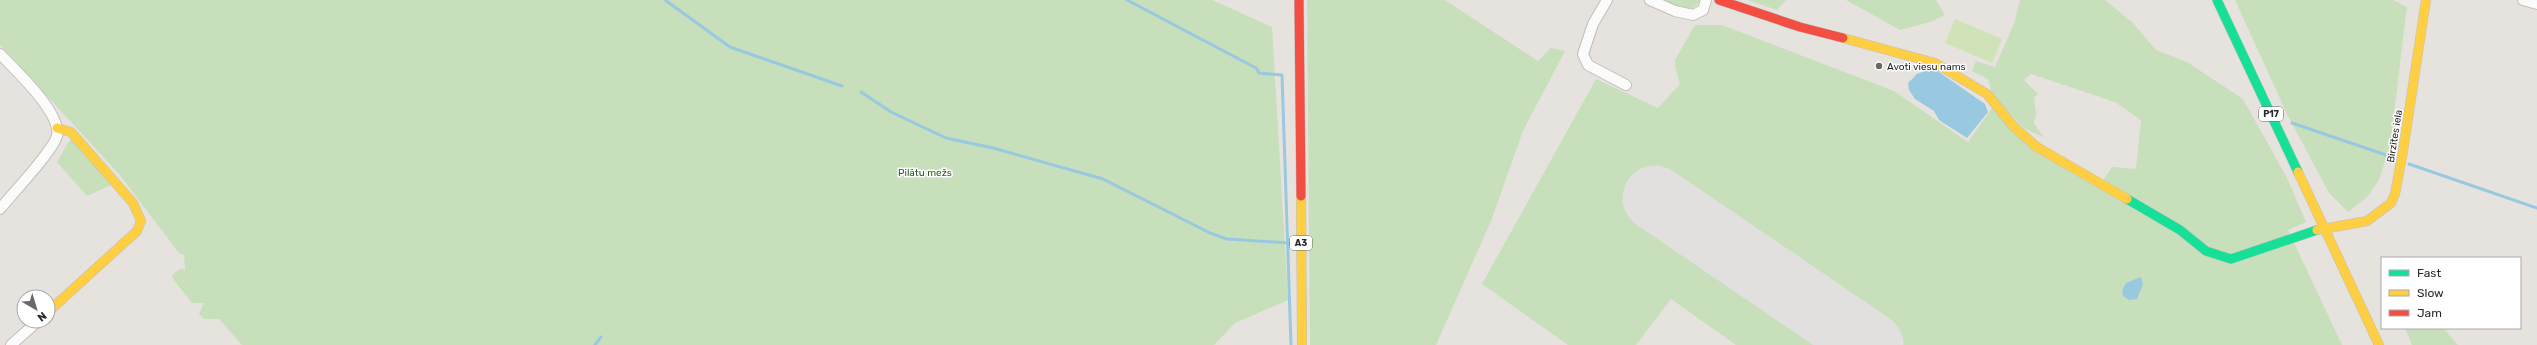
<svg xmlns="http://www.w3.org/2000/svg" width="2537" height="345" font-family="Rubik,sans-serif">
<rect width="100%" height="100%" fill="#e6e3de"/>
<g fill="#c7dfba">
<path d="M0,0H1212L1272,27L1288,300L1235,323L1214,345H242L219,319H204L199,314L204,303H192L173,279L172,275L181,268L185,270L184,255L179,253L119,174L0,45Z"/>
<path d="M1307,0H1445L1538,61L1551,48L1565,51L1523,131L1491,221L1436,345H1310Z"/>
<path d="M1663,0H1700C1692,16 1676,6 1663,0Z"/>
<path d="M1747,0H1786L1777,10Z"/>
<path d="M1846,0H1936L1945,15L1930,22L1900,30Z"/>
<path d="M2020,0H2105L2132,22L2156,50L2187,62L2243,99L2287,178L2306,222L2288,230L2342,345H1736L1671,299L1636,345H1568L1482,284L1596,79L1658,108L1680,84L1675,66V60L1695,25H1722L1894,91L1968,142L1994,105L2026,144L2102,182L2112,167L2136,169L2141,120L2115,102L2031,74L2024,80L2038,94L2034,97L2036,114L2034,123L2043,137L2023,128L1992,93L1988,79L1972,71L1976,61L1995,67L2014,24Z"/>
<path d="M2235,0H2393L2407,7L2390,145L2379,180L2367,197L2348,212L2329,193L2287,114Z"/>
<path d="M71,138L111,185L87,196L57,162Z"/>
<path d="M2405,328H2443L2458,345H2412Z"/>
</g>
<path fill="#cfe2b8" d="M1955,19L2002,39L1992,63L1945,43Z"/>
<g fill="#98c9e1">
<path d="M1927,70H1936L1985,104L1988,112L1967,138L1939,120L1934,111L1915,99L1909,90L1908,83L1917,74Z"/>
<path d="M2141,277L2143,284L2137,299L2129,300L2123,296L2122,290L2126,283Z"/>
</g>
<g fill="none" stroke-linecap="round" stroke-linejoin="round">
<g stroke="#98c9e1" stroke-width="3">
<path d="M665,0L730,47L842,86"/>
<path d="M1127,0L1256,68L1259,73L1282,75L1291,345"/>
<path d="M861,92L891,112L946,138L993,148L1103,179L1210,233L1227,239L1289,243"/>
<path d="M2292,123L2392,157"/>
<path d="M2409,164L2537,208"/>
<path d="M595,345L601,337"/>
</g>
<path stroke="#e2e0de" stroke-width="65" d="M1655,198L1871,345"/>
<g stroke="#c0bfbf" stroke-width="12">
<g id="street">
<path d="M1607,0L1593,24L1583,54L1588,65L1626,85"/>
<path d="M1650,0L1675,11L1693,15L1703,10L1706,0"/>
<path d="M2523,0L2537,4"/>
<path d="M0,54C15,70 62,113 57,136C53,151 12,194 0,209"/>
<path d="M11,345L38,321"/>
</g>
</g>
<g stroke="#c0bfbf" stroke-width="10">
<g id="fast">
<path d="M2217,0L2298,172"/>
<path d="M2127,199L2180,230L2206,251L2231,259L2317,230"/>
</g>
</g>
<g stroke="#c0bfbf" stroke-width="10">
<g id="slow">
<path d="M1843,38L1935,63L1987,94L2015,128L2037,147L2127,199"/>
<path d="M2298,172L2379,345"/>
<path d="M1301,196L1302,345"/>
<path d="M2317,230L2367,221L2391,203L2395,194L2403,151L2426,0"/>
<path d="M48,312L137,231L141,221L133,203L71,132L57,128"/>
</g>
</g>
<g stroke="#c0bfbf" stroke-width="10">
<g id="jam">
<path d="M1299,0L1301,196"/>
<path d="M1719,0L1800,27L1843,38"/>
</g>
</g>
<use href="#street" stroke="#fbfbfa" stroke-width="10"/>
<use href="#fast" stroke="#16e098" stroke-width="9"/>
<use href="#slow" stroke="#ffcf43" stroke-width="9"/>
<use href="#jam" stroke="#f24e42" stroke-width="9"/>
</g>
<circle fill="#6a6968" stroke="#fff" stroke-width="1.5" cx="1879" cy="66" r="4"/>
<g text-anchor="middle" stroke-width="3" stroke-linejoin="round" paint-order="stroke">
<g fill="#fff" stroke="#686868" stroke-width="1">
<rect x="2259" y="107" width="24" height="14" rx="3"/>
<rect x="1290" y="236" width="22" height="14" rx="3"/>
</g>
<g font-size="9" font-weight="bold" fill="#282828">
<text x="2271" y="117">P17</text>
<text x="1301" y="246">A3</text>
</g>
<g font-size="10" fill="#282828" stroke="#fff" text-anchor="start">
<text x="1887" y="70">Avoti viesu nams</text>
</g>
<g font-size="10" fill="#282828" stroke="#fff">
<text transform="translate(2394 136) rotate(-81)" y="4">Birzītes iela</text>
</g>
<g font-size="10" fill="#285d20" stroke="#fff">
<text x="925" y="176">Pilātu mežs</text>
</g>
</g>
<rect x="2381" y="257" width="140" height="72" fill="#ffffff" stroke="#a9a9a9"/>
<rect x="2389" y="270" width="20" height="6" fill="#16e098" stroke="#a9a9a9"/>
<text x="2417" y="277" font-size="12" fill="#282828">Fast</text>
<rect x="2389" y="290" width="20" height="6" fill="#ffcf43" stroke="#a9a9a9"/>
<text x="2417" y="297" font-size="12" fill="#282828">Slow</text>
<rect x="2389" y="310" width="20" height="6" fill="#f24e42" stroke="#a9a9a9"/>
<text x="2417" y="317" font-size="12" fill="#282828">Jam</text>
<g transform="translate(36 309) rotate(142)"><circle r="19" fill="#ffffff" stroke="#a9a9a9"/>
<path d="M0-3L7 15L0 10L-7 15Z" fill="#6a6968"/>
<text y="-6" font-size="11" font-weight="bold" text-anchor="middle" fill="#282828">N</text>
</g>
</svg>
